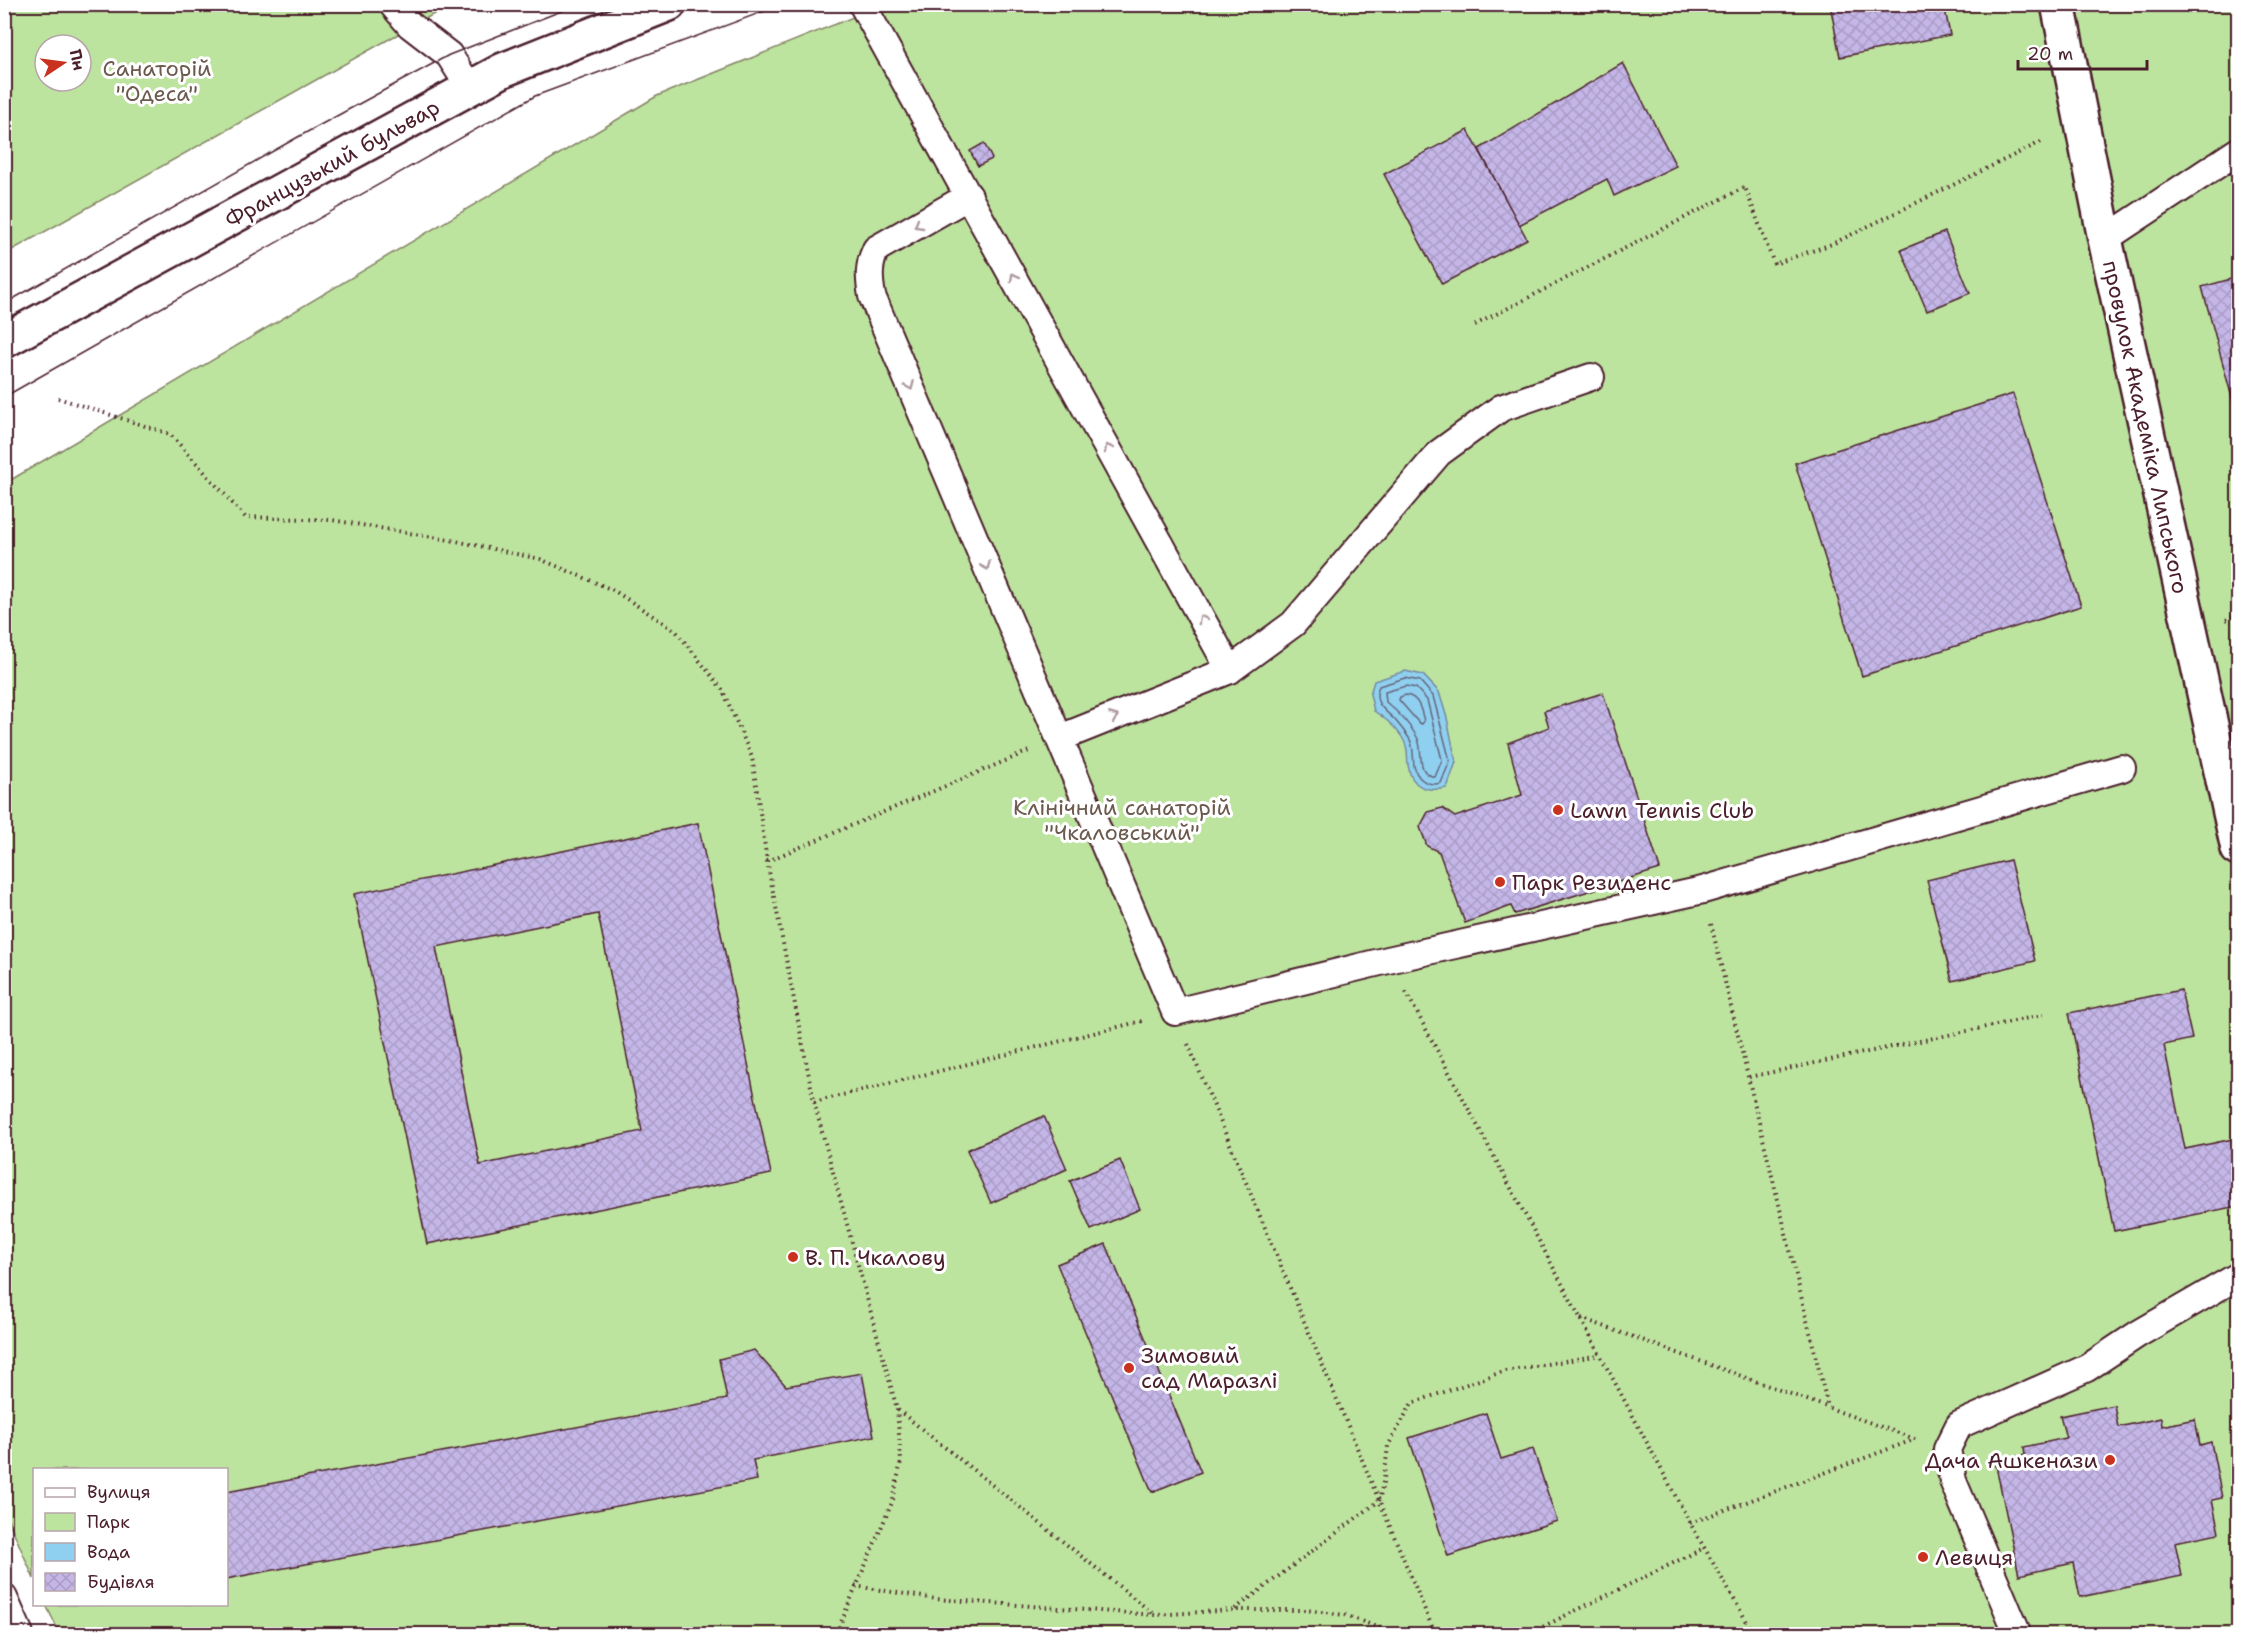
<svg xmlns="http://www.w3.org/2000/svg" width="2243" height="1639" font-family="'Shantell Sans',sans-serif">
<defs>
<pattern id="building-cross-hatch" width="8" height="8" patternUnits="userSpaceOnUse" patternTransform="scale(1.5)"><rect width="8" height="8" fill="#c4b6e7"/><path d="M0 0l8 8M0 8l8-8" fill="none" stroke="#aa9cc6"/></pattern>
</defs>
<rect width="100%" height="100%" fill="#fff"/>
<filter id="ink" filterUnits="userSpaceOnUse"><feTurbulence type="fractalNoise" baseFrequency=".0167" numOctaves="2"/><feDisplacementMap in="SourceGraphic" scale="12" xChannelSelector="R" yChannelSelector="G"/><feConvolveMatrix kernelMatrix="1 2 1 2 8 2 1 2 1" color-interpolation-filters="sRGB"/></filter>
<g filter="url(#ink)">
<g fill="#bde49f" stroke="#848265" stroke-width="1.5" fill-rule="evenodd">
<path d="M5,5H450L5,254ZM45,45H81V81H45Z"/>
<path d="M883,5H2238V1634H60L46,1605L226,1604V1470H34V1579L5,1512L4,484L657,96Z"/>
</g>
<path fill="#8fcff0" stroke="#7389a1" stroke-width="1.5" d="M1405,671L1423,675L1439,692L1447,718L1456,762L1447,788C1427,792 1411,788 1408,765C1407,759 1408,752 1406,746C1402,732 1386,719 1374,711L1370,694L1374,681Z"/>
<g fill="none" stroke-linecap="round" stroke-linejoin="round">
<g stroke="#66657a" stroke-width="1.5">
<path d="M1405,678L1420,681L1433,696L1450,761L1441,783C1433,785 1426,784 1420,778C1409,767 1417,750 1409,738C1405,732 1400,726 1395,720C1384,709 1372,703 1379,686Z"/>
<path d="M1406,686L1416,688L1427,700L1442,760L1435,777C1414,773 1425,751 1417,737C1409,723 1398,712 1386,702L1385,692Z"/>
<path d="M1406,695C1419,697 1421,710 1424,721L1422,724L1419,723L1399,700L1400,697Z"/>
</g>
</g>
<g fill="url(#building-cross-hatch)" stroke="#4a1f2b" stroke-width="1.5" fill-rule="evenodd">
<path d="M1830,4H1944L1950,35L1840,57Z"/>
<path d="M1623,63L1676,166L1614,196L1607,179L1519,225L1479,149Z"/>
<path d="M1468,130L1527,239L1442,284L1384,174Z"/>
<path d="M984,143L992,159L978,166L970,151Z"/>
<path d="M1945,232L1970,293L1927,311L1901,250Z"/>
<path d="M2238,277V420L2202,287Z"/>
<path d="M2013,394L2081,606L1862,676L1795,463Z"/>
<path d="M1603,693L1660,869L1515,914L1511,906L1465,923L1439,852L1427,846L1420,827L1428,812L1442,808L1455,817L1522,795L1508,743L1549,727L1544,711Z"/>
<path d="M698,823L771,1174L427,1244L354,894ZM598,914L642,1131L480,1165L436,947Z"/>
<path d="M2010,860L2035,961L1952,981L1927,880Z"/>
<path d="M2181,990L2192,1039L2164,1045L2185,1149L2238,1138V1206L2114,1231L2069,1013Z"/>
<path d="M1044,1116L1067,1169L991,1203L967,1150Z"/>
<path d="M1120,1160L1140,1209L1091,1230L1070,1181Z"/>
<path d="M1106,1244L1201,1472L1152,1492L1057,1264Z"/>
<path d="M754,1350L786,1386L862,1373L874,1436L753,1460L757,1480L226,1579V1492L727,1399L719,1359Z"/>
<path d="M2114,1405L2118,1427L2161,1418L2162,1426L2195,1419L2200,1445L2211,1442L2222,1498L2212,1500L2219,1533L2175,1542L2182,1576L2080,1597L2073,1563L2019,1575L1995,1461L2025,1455L2024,1447L2066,1438L2060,1416Z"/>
<path d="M1486,1413L1501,1459L1533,1449L1557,1521L1448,1556L1409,1438Z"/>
</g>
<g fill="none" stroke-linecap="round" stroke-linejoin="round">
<g stroke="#4a1f2b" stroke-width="30">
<g id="lane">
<path d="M392,4L410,25L449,55L470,88"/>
<path d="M862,4L1230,670"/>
<path d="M969,196L876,249C868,265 869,279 872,296L1175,1012L1388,960L1703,890L2122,768"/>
<path d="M2105,239L2238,151"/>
<path d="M1060,738L1230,670L1293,624L1439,453L1501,408L1591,377"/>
<path d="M4,1598L20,1634"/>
<path d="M2016,1630L1953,1481L1947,1449L1959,1425L2087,1368L2138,1334L2238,1276"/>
</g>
</g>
<g stroke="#4a1f2b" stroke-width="38">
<path id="street" d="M2058,4L2105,239L2238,849"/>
</g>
<g stroke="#4a1f2b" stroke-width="38">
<path id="secondary" d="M4,341L503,70L669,4"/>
</g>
<g stroke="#4a1f2b" stroke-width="4" stroke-dasharray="1.5 4.5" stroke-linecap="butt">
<path d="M1475,325L1745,187L1774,264L1832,244L2045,140"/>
<path d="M58,398L170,434L245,517L332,520L456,541L540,559L613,590L676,631L722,689L752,757L767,861L814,1102L897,1409L901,1461L893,1500L836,1634"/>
<path d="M2226,620L2238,615"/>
<path d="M767,861L1029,751"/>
<path d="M1711,924L1828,1407"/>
<path d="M1406,992L1690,1523L1754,1634"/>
<path d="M1188,1044L1435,1634"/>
<path d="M1749,1077L2043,1015"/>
<path d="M814,1102L1142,1021"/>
<path d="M1581,1318L1915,1439"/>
<path d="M898,1410L1155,1615"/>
<path d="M1690,1523L1913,1440"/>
<path d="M855,1586L936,1599L1155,1615L1234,1610H1306L1345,1615L1396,1634"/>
<path d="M1235,1609L1379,1501L1384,1478L1388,1446L1412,1403L1505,1371L1600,1355"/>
<path d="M1514,1634L1538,1629L1704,1548"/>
</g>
<use href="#lane" stroke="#fff" stroke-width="26"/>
<use href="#street" stroke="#fff" stroke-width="33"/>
<use href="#secondary" stroke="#fff" stroke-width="33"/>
<g stroke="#4a1f2b" stroke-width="1.5">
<path d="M4,304L298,137L449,55L579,4"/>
<path d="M4,397L535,96L784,4"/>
</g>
</g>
<defs><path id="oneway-chevron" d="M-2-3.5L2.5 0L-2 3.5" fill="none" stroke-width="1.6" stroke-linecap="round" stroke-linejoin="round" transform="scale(1.5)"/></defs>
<g stroke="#ae9aa0">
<use href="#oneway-chevron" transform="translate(918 225) rotate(150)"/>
<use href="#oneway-chevron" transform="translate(1014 277) rotate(-119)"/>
<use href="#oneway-chevron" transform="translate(910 386) rotate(67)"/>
<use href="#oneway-chevron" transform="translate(1108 448) rotate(-119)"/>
<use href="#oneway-chevron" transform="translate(986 566) rotate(67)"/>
<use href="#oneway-chevron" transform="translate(1202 619) rotate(-119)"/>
<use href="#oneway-chevron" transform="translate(1114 717) rotate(-22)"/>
</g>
</g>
<g fill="#c8321e" stroke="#fff" stroke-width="2">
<circle cx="1558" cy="810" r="6"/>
<circle cx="1500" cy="882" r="6"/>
<circle cx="793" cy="1257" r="6"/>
<circle cx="1129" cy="1368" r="6"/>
<circle cx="2110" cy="1460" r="6"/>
<circle cx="1923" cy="1557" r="6"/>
</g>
<g text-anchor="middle" stroke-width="6" stroke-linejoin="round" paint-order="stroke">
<g font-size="22" fill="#6c5a4e" stroke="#fff">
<text x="157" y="76">Санаторій<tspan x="157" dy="25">"Одеса"</tspan></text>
<text x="1122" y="815">Клінічний санаторій<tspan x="1122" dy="25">"Чкаловський"</tspan></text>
</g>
<g font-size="22" fill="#4a1f2b" stroke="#fff">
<text transform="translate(332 163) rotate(-29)" y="8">Французький бульвар</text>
<text transform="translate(2146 427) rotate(78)" y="8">провулок Академіка Липського</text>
</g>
<g font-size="22" fill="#4a1f2b" stroke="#fff" text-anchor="start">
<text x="1570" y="818">Lawn Tennis Club</text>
<text x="1512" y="890">Парк Резиденс</text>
<text x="805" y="1265">В. П. Чкалову</text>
<text x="1141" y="1363">Зимовий<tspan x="1141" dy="25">сад Маразлі</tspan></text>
<text x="2098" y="1468" text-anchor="end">Дача Ашкенази</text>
<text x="1935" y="1565">Левиця</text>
</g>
</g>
<rect width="2243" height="1639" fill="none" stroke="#fff" stroke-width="24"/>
<rect x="12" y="12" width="2219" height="1615" fill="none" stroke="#4a1f2b" stroke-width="2" filter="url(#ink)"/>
<rect x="33" y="1468" width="195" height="138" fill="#ffffff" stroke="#b7a5aa" stroke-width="1.5"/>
<rect x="45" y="1488" width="30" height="9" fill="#ffffff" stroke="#b7a5aa" stroke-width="1.5"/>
<text x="87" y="1498" font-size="18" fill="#4a1f2b">Вулиця</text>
<rect x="45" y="1513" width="30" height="18" fill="#bde49f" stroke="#b7a5aa" stroke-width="1.5"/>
<text x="87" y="1528" font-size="18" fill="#4a1f2b">Парк</text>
<rect x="45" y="1543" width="30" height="18" fill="#8fcff0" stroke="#b7a5aa" stroke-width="1.5"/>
<text x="87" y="1558" font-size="18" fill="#4a1f2b">Вода</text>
<rect x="45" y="1573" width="30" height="18" fill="url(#building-cross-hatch)" stroke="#b7a5aa" stroke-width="1.5"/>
<text x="87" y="1588" font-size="18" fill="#4a1f2b">Будівля</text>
<g transform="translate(63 63) rotate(77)"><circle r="28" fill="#ffffff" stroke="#b7a5aa" stroke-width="1.5"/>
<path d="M0-4.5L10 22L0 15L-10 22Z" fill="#c8321e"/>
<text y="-9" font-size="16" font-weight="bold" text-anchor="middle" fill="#4a1f2b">Пн</text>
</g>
<path d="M2018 60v9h129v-9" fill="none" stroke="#4a1f2b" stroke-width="3"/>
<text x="2027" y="60" font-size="18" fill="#4a1f2b" stroke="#ffffff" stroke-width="4.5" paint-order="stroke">20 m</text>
</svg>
